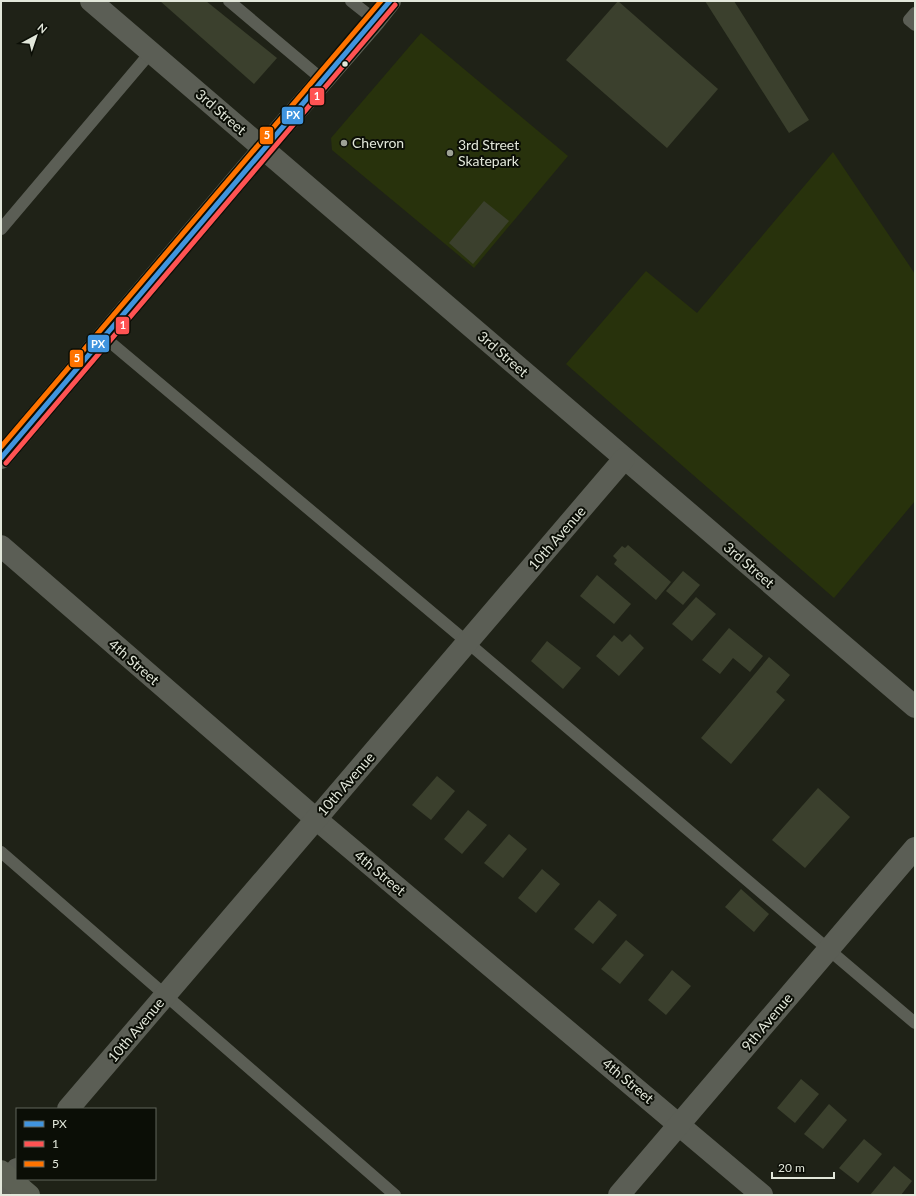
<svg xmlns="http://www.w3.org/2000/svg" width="916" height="1196" font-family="Lato,sans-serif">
<rect width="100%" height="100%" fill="#1f2217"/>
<g fill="#28320c">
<path d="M421,33L568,156L474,268L332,150L331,138Z"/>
<path d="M833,152L915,274V501L834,598L566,364L646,271L697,313Z"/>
</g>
<g fill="#3b402d">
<path d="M160,1H206L277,58L254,84Z"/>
<path d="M618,1L718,89L667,148L566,60Z"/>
<path d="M705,1H734L809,120L789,133Z"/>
<path d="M484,201L509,221L473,264L449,243Z"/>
<path d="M628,545L671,582L656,600L614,564L617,560L613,556L622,546L625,548Z"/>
<path d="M683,571L700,585L683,605L666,591Z"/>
<path d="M597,575L631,604L614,624L580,596Z"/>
<path d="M696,597L716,614L692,641L672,624Z"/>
<path d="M729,628L763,656L750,672L733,658L720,674L702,660Z"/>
<path d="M630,634L644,648L619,676L596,656L614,635L622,642Z"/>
<path d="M547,641L581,668L563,689L531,661Z"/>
<path d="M769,657L790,675L776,692L785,700L731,764L701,738Z"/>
<path d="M437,776L455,791L431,820L412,805Z"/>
<path d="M818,788L850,817L805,868L772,840Z"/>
<path d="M468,810L487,825L462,854L444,839Z"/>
<path d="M509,834L527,849L503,878L484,863Z"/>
<path d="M542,869L560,884L536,913L518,898Z"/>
<path d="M741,889L769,914L754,932L725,907Z"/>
<path d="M599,900L617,915L593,944L574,929Z"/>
<path d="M626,940L644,955L620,984L601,969Z"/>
<path d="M672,970L691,986L666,1015L648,1000Z"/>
<path d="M801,1079L819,1094L795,1123L777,1108Z"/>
<path d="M829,1104L847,1120L823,1149L804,1134Z"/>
<path d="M864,1139L882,1154L858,1183L839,1168Z"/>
<path d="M894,1166L912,1181L901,1195H870Z"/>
</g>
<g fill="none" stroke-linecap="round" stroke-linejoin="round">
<g stroke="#5b5e55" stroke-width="12">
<path d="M229,1L323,80"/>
<path d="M351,1L375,20"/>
<path d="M915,13L909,20L915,25"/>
<path d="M1,229L151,52"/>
<path d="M104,337L467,642L915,1023"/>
<path d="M1,852L395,1195"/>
</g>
<g stroke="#5b5e55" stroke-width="22">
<path d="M91,1L915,707"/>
<path d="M1,546L316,819L762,1195"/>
<path d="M68,1109L624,459"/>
<path d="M1,1188L17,1169"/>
</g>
<path stroke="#5b5e55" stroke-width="22" d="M619,1195L915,848"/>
<g stroke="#5d6155" stroke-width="22">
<path d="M1,458L264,148L375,20L390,1"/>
<path d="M1,1171L29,1195"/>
</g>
<g stroke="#0b0e06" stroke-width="8">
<path id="bus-1" d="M1,458L390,1"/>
</g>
<g stroke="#0b0e06" stroke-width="8">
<path id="bus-2" d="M6,463L395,5"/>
</g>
<g stroke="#0b0e06" stroke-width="8">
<path id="bus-3" d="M1,447L381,1"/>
</g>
<use href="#bus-1" stroke="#4094de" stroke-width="5"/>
<use href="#bus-2" stroke="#ff5353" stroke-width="5"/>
<use href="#bus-3" stroke="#ff7300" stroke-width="5"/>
</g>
<circle fill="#e2e7da" stroke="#0b0e06" stroke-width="1.5" cx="345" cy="64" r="3.5"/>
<g fill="#9ea296" stroke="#0b0e06" stroke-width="1.5">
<circle cx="344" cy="143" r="4"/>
<circle cx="450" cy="153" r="4"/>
</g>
<g text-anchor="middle" stroke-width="4" stroke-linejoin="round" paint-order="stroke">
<g font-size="14" fill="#e2e7da" stroke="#0b0e06">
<text transform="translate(221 112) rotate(41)" y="5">3rd Street</text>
<text transform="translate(503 354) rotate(41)" y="5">3rd Street</text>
<text transform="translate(557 538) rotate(-49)" y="5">10th Avenue</text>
<text transform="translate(749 565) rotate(41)" y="5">3rd Street</text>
<text transform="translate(134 662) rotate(41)" y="5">4th Street</text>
<text transform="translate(346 784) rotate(-49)" y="5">10th Avenue</text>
<text transform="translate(380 873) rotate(40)" y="5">4th Street</text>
<text transform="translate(767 1022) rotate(-50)" y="5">9th Avenue</text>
<text transform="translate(136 1030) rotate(-50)" y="5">10th Avenue</text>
<text transform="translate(628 1081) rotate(40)" y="5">4th Street</text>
</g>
<g font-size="14" fill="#e2e7da" stroke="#0b0e06" text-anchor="start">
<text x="352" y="148">Chevron</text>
<text x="458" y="150">3rd Street<tspan x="458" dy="16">Skatepark</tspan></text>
</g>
</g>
<g stroke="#0b0e06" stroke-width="1.5">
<rect x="309" y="87" width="16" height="19" rx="4" fill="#ff5353"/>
<rect x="281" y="106" width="23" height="19" rx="4" fill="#4094de"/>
<rect x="259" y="126" width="15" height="19" rx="4" fill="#ff7300"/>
<rect x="115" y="316" width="15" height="19" rx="4" fill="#ff5353"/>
<rect x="87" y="334" width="23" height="19" rx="4" fill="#4094de"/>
<rect x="69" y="349" width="15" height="19" rx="4" fill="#ff7300"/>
</g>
<g font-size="11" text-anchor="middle" font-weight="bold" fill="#fff">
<text x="317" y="100">1</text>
<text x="293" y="119">PX</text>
<text x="267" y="139">5</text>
<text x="123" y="329">1</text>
<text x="98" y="348">PX</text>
<text x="77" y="362">5</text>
</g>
<rect width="916" height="1196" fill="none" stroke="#e2e7da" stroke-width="4"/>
<rect x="16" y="1108" width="140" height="72" fill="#0b0e06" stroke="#61655b"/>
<rect x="24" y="1121" width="20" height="6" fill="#4094de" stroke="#61655b"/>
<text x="52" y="1128" font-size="12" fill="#e2e7da">PX</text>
<rect x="24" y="1141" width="20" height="6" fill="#ff5353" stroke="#61655b"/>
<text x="52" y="1148" font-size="12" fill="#e2e7da">1</text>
<rect x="24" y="1161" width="20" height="6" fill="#ff7300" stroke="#61655b"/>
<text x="52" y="1168" font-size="12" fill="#e2e7da">5</text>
<g transform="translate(36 36) rotate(40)" stroke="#0b0e06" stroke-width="3" paint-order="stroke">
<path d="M0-3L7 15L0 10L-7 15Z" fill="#e2e7da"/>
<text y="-6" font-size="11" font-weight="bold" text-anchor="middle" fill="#e2e7da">N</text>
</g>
<path d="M772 1172v6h62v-6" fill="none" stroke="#e2e7da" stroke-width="2"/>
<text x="778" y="1172" font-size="12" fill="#e2e7da" stroke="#0b0e06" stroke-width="3" paint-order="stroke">20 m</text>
</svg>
